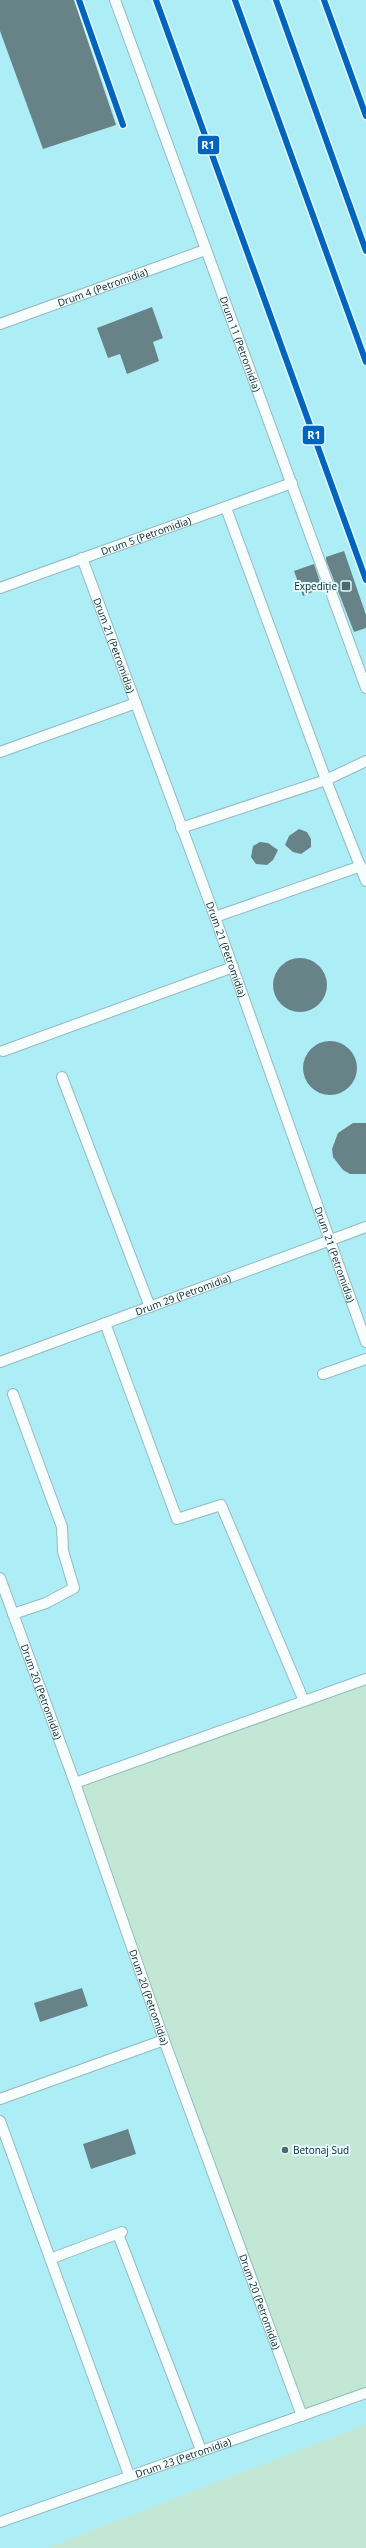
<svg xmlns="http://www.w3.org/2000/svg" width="366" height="2548" font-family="'Open Sans',sans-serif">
<rect width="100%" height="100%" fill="#c8e8ed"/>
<path fill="#adedf6" d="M0,0H366V2424L46,2548H0Z"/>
<g fill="#c3e7d5">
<path d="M366,1678V2393L302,2416L75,1783Z"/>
<path d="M366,2424V2548H46Z"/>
</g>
<g fill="#688387">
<path d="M0,0H74L116,125L43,149L0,31Z"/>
<path d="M152,307L163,338L153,342L159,361L127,374L120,354L108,358L97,328Z"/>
<path d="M344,551L366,615V628L354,632L326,560V557Z"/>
<path d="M314,564L322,588L303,596L294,571Z"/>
<path d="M299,829L307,832L311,839V847L301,854L293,852L285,845L289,836Z"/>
<path d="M260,842L268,843L278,850L273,860L267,865L256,864L251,857L253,846Z"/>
<circle cx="300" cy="985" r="27"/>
<circle cx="330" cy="1068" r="27"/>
<path d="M353,1123H366V1174H350L343,1170L333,1157L332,1149L338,1133Z"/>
<path d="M82,1988L88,2006L40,2022L34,2003Z"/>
<path d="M128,2129L136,2154L91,2169L83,2144Z"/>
</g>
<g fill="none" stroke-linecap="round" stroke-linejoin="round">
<g stroke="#96babf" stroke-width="12">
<g id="lane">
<path id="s1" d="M115,0L366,688"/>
<path id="s2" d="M0,324L205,250"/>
<path d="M226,508L326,780L366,881"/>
<path id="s3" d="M82,558L215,917L366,1342"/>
<path id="s4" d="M0,588L292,483"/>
<path d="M0,752L136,703"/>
<path d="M181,828L326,780L366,761"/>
<path d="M215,917L361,866"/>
<path d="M3,1051L233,967"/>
<path d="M62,1077L150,1307"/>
<path d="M105,1323L177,1519L221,1505L304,1701"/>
<path id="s5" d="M0,1362L366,1227"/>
<path d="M323,1374L366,1359"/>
<path id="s6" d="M0,1578L75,1783L164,2040L302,2416"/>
<path d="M13,1614L46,1603L74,1588L63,1551L62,1527L13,1394"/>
<path d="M75,1783L366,1679"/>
<path d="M0,2099L164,2040"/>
<path d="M0,2121L129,2475"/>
<path d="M118,2234L201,2450"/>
<path d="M50,2259L122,2232"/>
<path id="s7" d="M0,2522L366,2393"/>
</g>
</g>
<use href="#lane" stroke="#f7fcfc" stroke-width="10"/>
<g stroke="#e6f9fc" stroke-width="9">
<g id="rail-1">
<path d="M79,0L123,125"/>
<path d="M156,0L366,580"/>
<path d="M235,0L366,362"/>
<path d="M276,0L366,251"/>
<path d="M324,0L366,116"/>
</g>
</g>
<use href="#rail-1" stroke="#0065bd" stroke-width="6"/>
</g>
<g fill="#496b70" stroke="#e6f9fc" stroke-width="1.5">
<rect x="341" y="581" width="10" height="10" rx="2"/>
<circle cx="285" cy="2150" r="4"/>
</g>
<g text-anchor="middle" stroke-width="4" stroke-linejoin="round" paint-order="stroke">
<g font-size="10" fill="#04282c" stroke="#e6f9fc">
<text dy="4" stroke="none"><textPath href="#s2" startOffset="109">Drum 4 (Petromidia)</textPath></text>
<text dy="4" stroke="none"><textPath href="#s1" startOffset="366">Drum 11 (Petromidia)</textPath></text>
<text dy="4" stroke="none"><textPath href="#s4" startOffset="155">Drum 5 (Petromidia)</textPath></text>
<text dy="4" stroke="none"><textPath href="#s3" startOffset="93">Drum 21 (Petromidia)</textPath></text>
<text dy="4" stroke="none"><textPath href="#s3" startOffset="417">Drum 21 (Petromidia)</textPath></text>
<text dy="4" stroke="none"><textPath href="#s3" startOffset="741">Drum 21 (Petromidia)</textPath></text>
<text dy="4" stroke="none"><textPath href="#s5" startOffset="195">Drum 29 (Petromidia)</textPath></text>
<text dy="4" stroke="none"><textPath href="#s6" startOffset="121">Drum 20 (Petromidia)</textPath></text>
<text dy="4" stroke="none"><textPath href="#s6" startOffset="445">Drum 20 (Petromidia)</textPath></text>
<text dy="4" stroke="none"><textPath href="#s6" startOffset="769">Drum 20 (Petromidia)</textPath></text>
<text dy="4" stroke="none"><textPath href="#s7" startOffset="194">Drum 23 (Petromidia)</textPath></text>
</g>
<g font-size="10" fill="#04282c" stroke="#e6f9fc" text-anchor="end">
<text x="337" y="590">Expediție</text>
<text x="293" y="2154" text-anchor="start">Betonaj Sud</text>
</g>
</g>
<g stroke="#e6f9fc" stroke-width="1.5">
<rect x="197" y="135" width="23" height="20" rx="4" fill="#0065bd"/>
<rect x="302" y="425" width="23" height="20" rx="4" fill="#0065bd"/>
</g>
<g font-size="11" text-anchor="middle" font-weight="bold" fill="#fff">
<text x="208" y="149">R1</text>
<text x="314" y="439">R1</text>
</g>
</svg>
